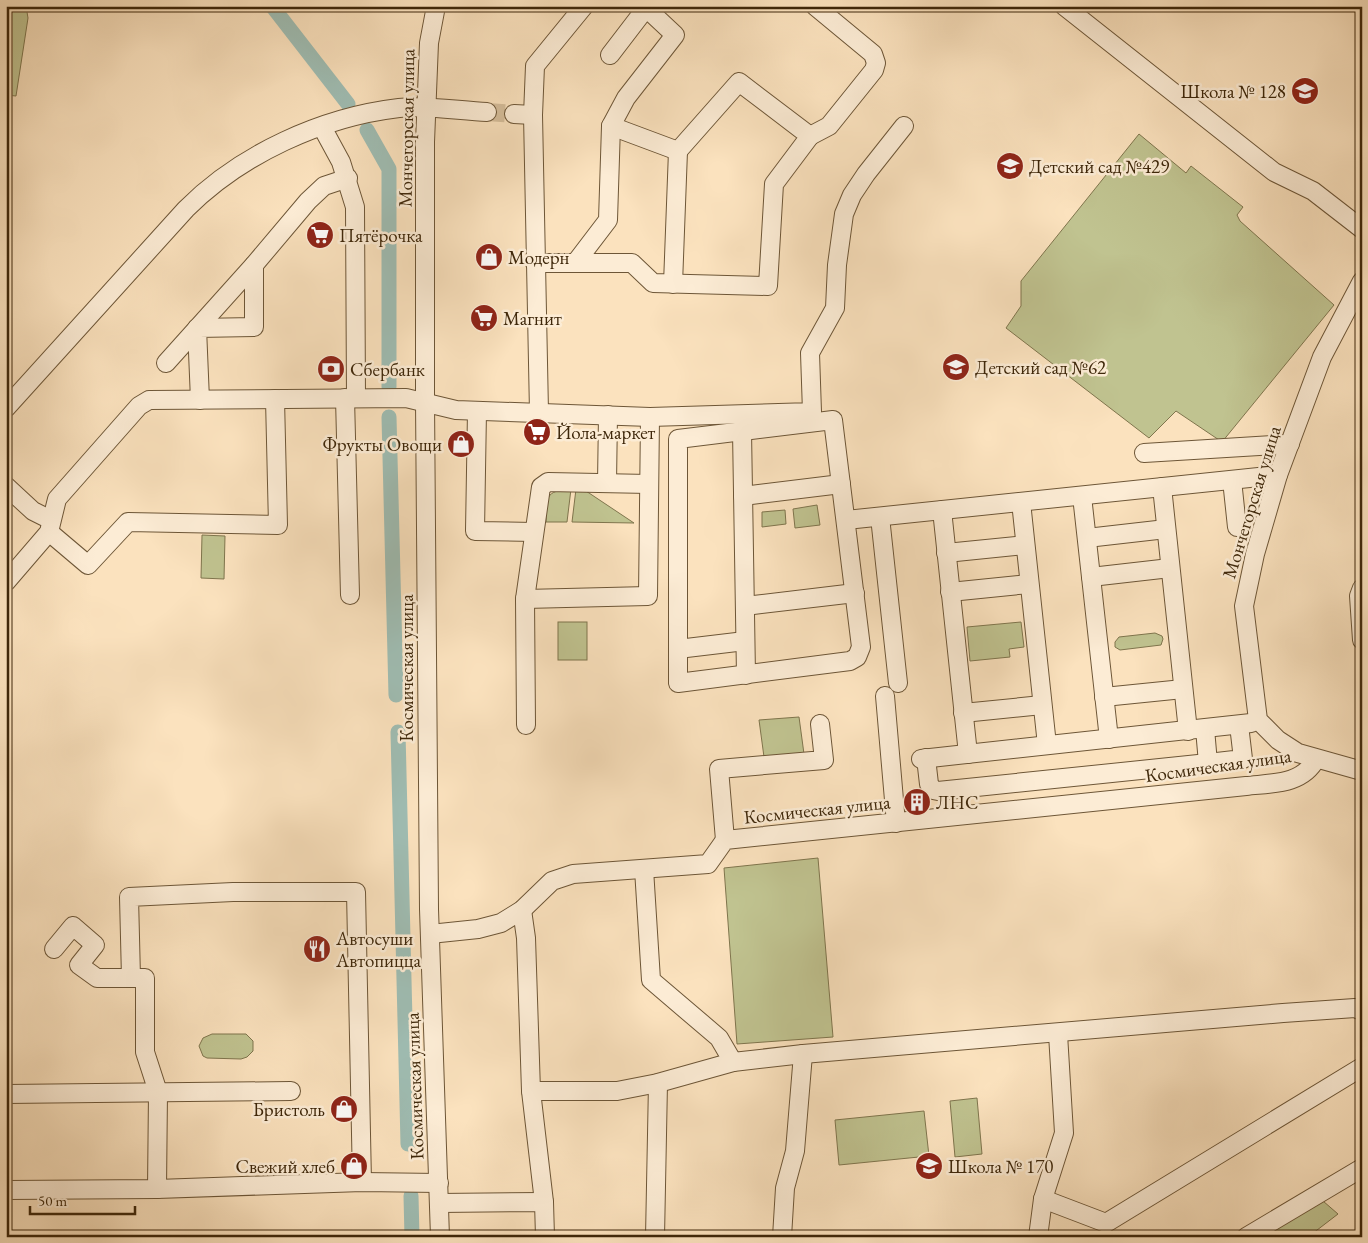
<svg xmlns="http://www.w3.org/2000/svg" width="1368" height="1243" font-family="'EB Garamond',serif">
<rect width="100%" height="100%" fill="#fbe2be"/>
<filter id="stains"><feTurbulence type="fractalNoise" baseFrequency=".004" numOctaves="4"/><feColorMatrix values="0 0 0 0 .2 0 0 0 0 .09 0 0 0 0 .02 0 0 0 .5 -.17"/></filter>
<radialGradient id="worn" r=".72"><stop offset=".6" stop-color="#630" stop-opacity="0"/><stop offset="1" stop-color="#630" stop-opacity=".3"/></radialGradient>
<g fill="#c0c390" stroke="#7f754d">
<path d="M6,6H26L28,18L16,96L6,95Z"/>
<path d="M1139,134L1186,173L1191,166L1243,207L1237,215L1240,221L1334,305L1222,442L1176,411L1149,438L1006,328L1021,306V281Z"/>
<path d="M571,489L567,522H546C547,497 544,491 571,489Z"/>
<path d="M576,489H583L634,523L572,522Z"/>
<path d="M817,505L820,525L795,528L793,509Z"/>
<path d="M785,510L786,524L762,527V512Z"/>
<path d="M202,535L225,536L224,579L201,578Z"/>
<rect x="558" y="622" width="29" height="38"/>
<path d="M1021,622L1024,647L1009,649L1010,657L970,661L967,627Z"/>
<path d="M1155,633L1162,636L1163,639L1161,645L1120,650L1115,647V642L1119,637Z"/>
<path d="M799,717L804,754L764,757L759,720Z"/>
<path d="M818,858L833,1037L737,1044L724,868Z"/>
<path d="M212,1034H246L253,1041V1051L247,1057L241,1059L207,1058L203,1056L199,1046L203,1038Z"/>
<path d="M977,1098L982,1154L955,1157L950,1101Z"/>
<path d="M924,1111L929,1156L839,1165L835,1120Z"/>
<path d="M1323,1201L1338,1214L1308,1237H1262Z"/>
</g>
<g fill="none" stroke-linecap="round" stroke-linejoin="round">
<g stroke="#9fbdb3" stroke-width="15">
<path d="M272,6L348,104"/>
<path d="M367,130L389,169V387"/>
<path d="M389,417L396,695"/>
<path d="M398,732L408,1144"/>
<path d="M411,1196L412,1237"/>
</g>
<path stroke="#d5bd9a" stroke-width="18" stroke-dasharray="18 9" stroke-linecap="butt" d="M487,112L514,114"/>
<g stroke="#6d5637" stroke-width="20">
<g id="minor">
<path d="M436,6L429,43L425,142V401L429,909L440,1237"/>
<path d="M1064,6L1274,172L1313,191L1362,229"/>
<path d="M610,55L646,8"/>
<path d="M514,114L533,115"/>
<path d="M322,127L341,162L355,207L356,398"/>
<path d="M810,136L829,126L874,70L876,63L873,54L815,6"/>
<path d="M576,262L608,220L611,126L626,98L675,35L644,6"/>
<path d="M535,263H632L653,283L768,286L774,184L810,136L739,82L678,151L611,126"/>
<path d="M1362,281L1322,357L1278,475L1255,554L1244,606L1258,720L1278,740L1298,753L1362,771"/>
<path d="M673,284L678,151"/>
<path d="M166,363L254,265L308,201L324,186L348,178"/>
<path d="M345,398L350,595"/>
<path d="M200,400L197,328L254,327V265"/>
<path d="M6,408L186,209C241,154 322,117 399,108C425,105 461,111 487,112"/>
<path d="M477,411L475,531L534,532"/>
<path d="M539,412L533,115L535,66L584,6"/>
<path d="M833,420L861,647L857,657L850,661L678,683V439Z"/>
<path d="M742,431L746,675"/>
<path d="M1144,453L1290,444"/>
<path d="M1232,480L1237,527"/>
<path d="M607,483L608,415"/>
<path d="M6,486L33,511L51,520"/>
<path d="M1162,487L1188,731"/>
<path d="M743,496L841,484"/>
<path d="M1082,496L1109,739"/>
<path d="M1021,502L1047,745"/>
<path d="M942,510L968,754"/>
<path d="M880,517L898,683"/>
<path d="M846,520L1278,475"/>
<path d="M49,532L88,565L128,522L278,525L275,399"/>
<path d="M1087,538L1166,529"/>
<path d="M946,553L1025,545"/>
<path d="M1091,577L1170,568"/>
<path d="M6,582L49,532L57,499L139,406L149,400L406,398L456,410L650,417L812,412L810,353L835,308L837,265L844,214L852,195L866,174L904,126"/>
<path d="M1362,588L1359,596L1362,640"/>
<path d="M950,592L1029,584"/>
<path d="M525,599L648,596L650,417"/>
<path d="M745,606L855,593"/>
<path d="M678,649L745,641"/>
<path d="M885,696L896,823"/>
<path d="M1104,697L1183,689"/>
<path d="M963,713L1042,705"/>
<path d="M526,725L525,599L541,487L548,482L649,484"/>
<path d="M1205,729L1208,763"/>
<path d="M926,758L929,784L933,790L938,791L1208,763L1243,759L1239,725"/>
<path d="M921,759L1251,723"/>
<path d="M725,840L719,769L824,760L820,724"/>
<path d="M644,869L651,980L719,1038L733,1062"/>
<path d="M522,910L526,938L531,1091L544,1202"/>
<path d="M430,934L478,929L501,923L522,910L552,881L573,874L708,864L725,840L1246,786C1272,783 1302,785 1316,759"/>
<path d="M54,949L73,926L95,945L79,965L97,978H131"/>
<path d="M531,1091H617L658,1083L733,1062L803,1054L1283,1013L1355,1008L1362,1011"/>
<path d="M6,1094L291,1091"/>
<path d="M157,1189L158,1092L145,1052V978H131L129,897L233,892H356L362,1182"/>
<path d="M6,1190L157,1189L362,1182L439,1183"/>
<path d="M1043,1199L1106,1223L1362,1067"/>
<path d="M439,1203L544,1202L545,1237"/>
<path d="M655,1237L658,1083"/>
<path d="M782,1237L785,1188L795,1151L803,1054"/>
<path d="M1038,1237L1043,1199L1064,1133L1058,1034"/>
<path d="M1246,1237L1362,1168"/>
</g>
</g>
<use href="#minor" stroke="#fcecd5" stroke-width="18"/>
</g>
<defs>
<g id="school-disc" transform="scale(1.4375)"><circle r="9.5" fill="#8f2418" stroke="#fcecd5"/><path d="M0-5L7-2L0 1L-7-2ZM-4 1L0 2.5L4 1V4Q0 6-4 4Z" fill="#fff"/></g>
<g id="supermarket-disc" transform="scale(1.4375)"><circle r="9.5" fill="#8f2418" stroke="#fcecd5"/><path d="M-6-5.5h2.5l.6 2H6L4.5 2H-2.5L-4.4-4H-6ZM-1.5 3.2a1.3 1.3 0 1 0 .1 0ZM3 3.2a1.3 1.3 0 1 0 .1 0Z" fill="#fff"/></g>
<g id="shop-disc" transform="scale(1.4375)"><circle r="9.5" fill="#8f2418" stroke="#fcecd5"/><path d="M-5-2.5h2.3a2.7 3.5 0 0 1 5.4 0H5L5.5 6h-11ZM-1.5-2.5h3a1.5 2.3 0 0 0-3 0Z" fill="#fff"/></g>
<g id="bank-disc" transform="scale(1.4375)"><circle r="9.5" fill="#8f2418" stroke="#fcecd5"/><path d="M-6-4H6V4H-6ZM0-2.3a2.3 2.3 0 1 0 0 4.6a2.3 2.3 0 1 0 0-4.6Z" fill="#fff"/></g>
<g id="building-disc" transform="scale(1.4375)"><circle r="9.5" fill="#8f2418" stroke="#fcecd5"/><path d="M-4-6H4V6H1V3H-1V6H-4ZM-2.5-4.3h1.7v1.8h-1.7ZM.8-4.3h1.7v1.8H.8ZM-2.5-1h1.7V.8h-1.7ZM.8-1h1.7V.8H.8Z" fill="#fff"/></g>
<g id="restaurant-disc" transform="scale(1.4375)"><circle r="9.5" fill="#8f2418" stroke="#fcecd5"/><path d="M-5-6h1v4h1v-4h1v4h1v-4h1v5L-1.5 .5V6h-2V.5L-5-1ZM5-6V6H3V1.5H1.5Q1.5-4 5-6Z" fill="#fff"/></g>
</defs>
<g fill-rule="evenodd">
<use href="#school-disc" x="1305" y="91"/>
<use href="#school-disc" x="1010" y="166"/>
<use href="#supermarket-disc" x="320" y="235"/>
<use href="#shop-disc" x="489" y="257"/>
<use href="#supermarket-disc" x="484" y="318"/>
<use href="#school-disc" x="956" y="367"/>
<use href="#bank-disc" x="331" y="369"/>
<use href="#supermarket-disc" x="537" y="432"/>
<use href="#shop-disc" x="461" y="444"/>
<use href="#building-disc" x="917" y="802"/>
<use href="#restaurant-disc" x="317" y="949"/>
<use href="#shop-disc" x="344" y="1109"/>
<use href="#shop-disc" x="354" y="1166"/>
<use href="#school-disc" x="929" y="1166"/>
</g>
<g text-anchor="middle" stroke-width="5" stroke-linejoin="round" paint-order="stroke">
<g font-size="19" fill="#3e270a" stroke="#fcecd5" text-anchor="start">
<text x="1286" y="98" text-anchor="end">Школа № 128</text>
<text x="1029" y="173">Детский сад №429</text>
<text x="339" y="242">Пятёрочка</text>
<text x="508" y="264">Модерн</text>
<text x="503" y="325">Магнит</text>
<text x="975" y="374">Детский сад №62</text>
<text x="350" y="376">Сбербанк</text>
<text x="556" y="439">Йола-маркет</text>
<text x="442" y="451" text-anchor="end">Фрукты Овощи</text>
<text x="936" y="809">ЛНС</text>
<text x="336" y="945">Автосуши<tspan x="336" dy="22">Автопицца</tspan></text>
<text x="325" y="1116" text-anchor="end">Бристоль</text>
<text x="335" y="1173" text-anchor="end">Свежий хлеб</text>
<text x="948" y="1173">Школа № 170</text>
</g>
<g font-size="19" fill="#3e270a" stroke="#fcecd5">
<text transform="translate(406 128) rotate(-89)" y="7">Мончегорская улица</text>
<text transform="translate(1251 502) rotate(-73)" y="7">Мончегорская улица</text>
<text transform="translate(406 668) rotate(-90)" y="7">Космическая улица</text>
<text transform="translate(1218 765) rotate(-8)" y="7">Космическая улица</text>
<text transform="translate(817 809) rotate(-6)" y="7">Космическая улица</text>
<text transform="translate(414 1086) rotate(-92)" y="7">Космическая улица</text>
</g>
</g>
<rect width="1368" height="1243" fill="none" stroke="#fbe2be" stroke-width="25"/>
<rect x="8" y="8" width="1353" height="1228" fill="none" stroke="#3e270a" stroke-width="2.5"/>
<rect x="12" y="12" width="1343" height="1218" fill="none" stroke="#3e270a"/>
<path d="M30 1206v8h105v-8" fill="none" stroke="#3e270a" stroke-width="2.5"/>
<text x="38" y="1206" font-size="15" fill="#3e270a" stroke="#fcecd5" stroke-width="4" paint-order="stroke">50 m</text>
<rect width="100%" height="100%" filter="url(#stains)"/>
<rect width="100%" height="100%" fill="url(#worn)"/>
</svg>
